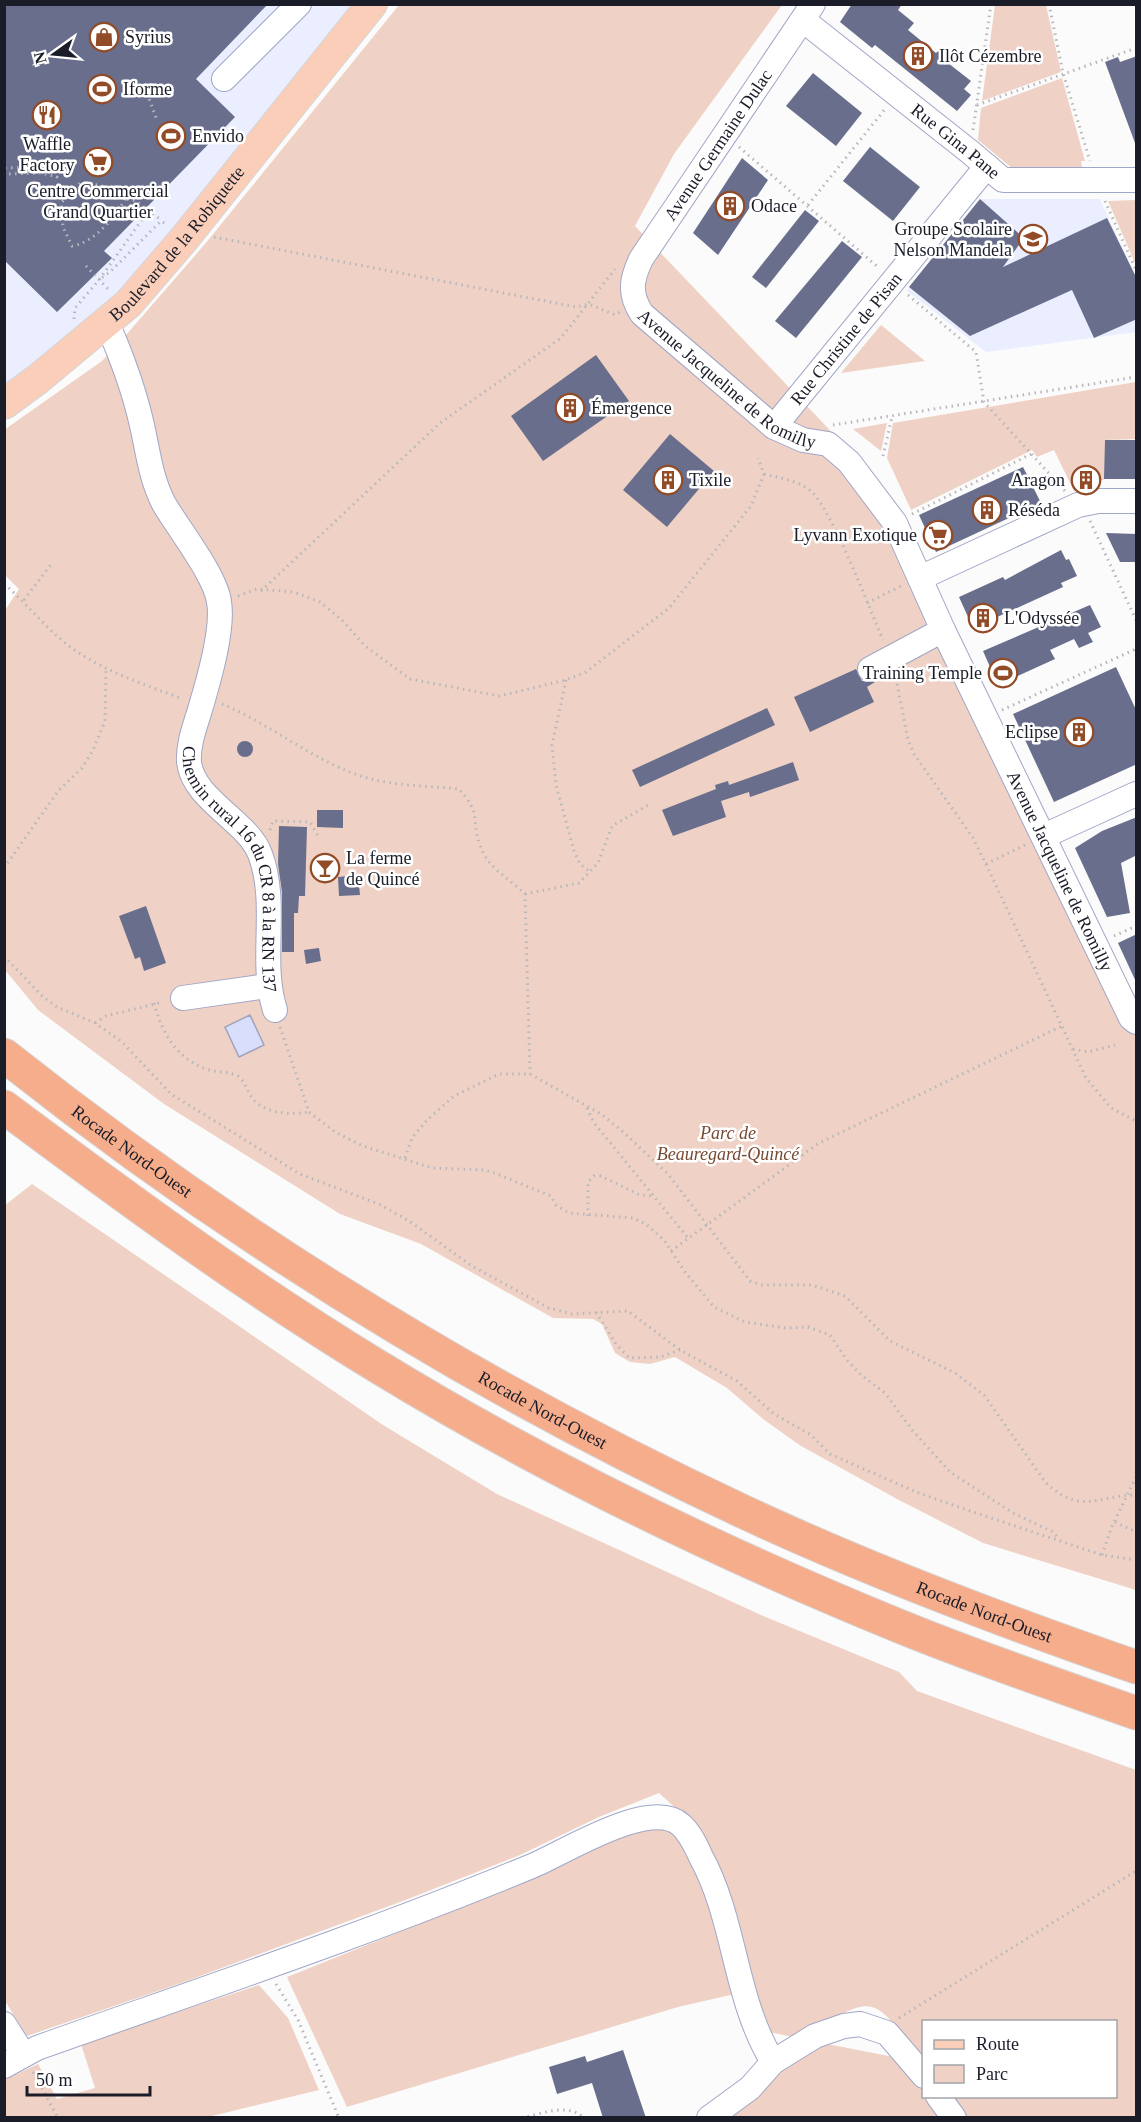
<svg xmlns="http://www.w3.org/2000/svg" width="1141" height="2122" font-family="Georgia,serif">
<rect width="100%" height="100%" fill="#fbfbfb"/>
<g fill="#eaeeff">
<path d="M5,5H352L212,184L115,295L5,388Z"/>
<path d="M980,199H1100L1136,279V332L986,352L907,291Z"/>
</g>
<g fill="#efd2c5">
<path d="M399,5H782L674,154L635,226L845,446L1136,1017V1590L983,1543L897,1499L801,1446L763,1419L727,1388L675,1357L650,1364L630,1362L615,1353L602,1324L593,1319L553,1318L421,1244L340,1214L164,1104L38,1010L5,970L4,612L19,589L5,575L4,430L102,361L126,335L205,244Z"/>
<path d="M995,5H1046L1061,72L982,101Z"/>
<path d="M1062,78L1085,161H1081L1082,167L1012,168L978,140L981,108Z"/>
<path d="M1136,200V265L1108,201Z"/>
<path d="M881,325L925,361L841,373Z"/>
<path d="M1136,382V439L1105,440V479L1074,491L1054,450L1037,457L1032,450L911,510L887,458L893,423Z"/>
<path d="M887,423L881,451L853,429Z"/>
<path d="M32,1184L383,1425L497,1494L761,1615L899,1672L917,1691L1136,1770V2117H960L945,2097L1116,2096V2022H924L923,2067C875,1996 878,1988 802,2039L760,2030L693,1824L659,1793L599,1817L520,1855L408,1899L184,1982L27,2036L5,2001L4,1206Z"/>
<path d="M667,1828L680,1837L690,1852L739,1993L678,2007L347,2107L287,1977L544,1874L636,1829Z"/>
<path d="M259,1985L288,2018L319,2090L208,2117L5,2118L4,2080L38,2064L57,2099L95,2088L81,2044Z"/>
<path d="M822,2043L899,2058L923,2089L924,2096L929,2097L944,2118H723L791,2063Z"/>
</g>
<path fill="#d8defc" stroke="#9fa4bc" stroke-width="1.5" d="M250,1015L264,1045L239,1057L225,1027Z"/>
<g fill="#686e8c">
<path d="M4,4H268L196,79L235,117L104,251L112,258L57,312L4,260Z"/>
<path d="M852,4H902L898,10L914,23L908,30L936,53L939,50L951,59L948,63L971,81L964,89L971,95L957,111L875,45L872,48L840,22Z"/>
<path d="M1137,56V143H1135L1105,62L1118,57L1120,62Z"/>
<path d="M813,73L862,113L836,146L786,106Z"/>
<path d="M870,147L920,187L893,221L843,181Z"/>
<path d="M742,158L768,180L718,255L693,233Z"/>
<path d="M980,199L1024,238L1003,267L1107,218L1137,279V319L1094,338L1072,290L970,336L909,287Z"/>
<path d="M805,210L819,221L766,288L752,277Z"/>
<path d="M842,241L862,257L796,338L775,321Z"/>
<path d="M596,355L629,401L543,461L511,416Z"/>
<path d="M670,434L714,471L667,527L623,490Z"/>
<path d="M1105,440H1137V479H1104Z"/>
<path d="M1023,467L1041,503L936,552L919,515Z"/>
<path d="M1106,533L1137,534V562H1120Z"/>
<path d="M1061,550L1066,560L1069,559L1077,576L1061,583L1063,587L973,628L959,597L1003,577L1005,580Z"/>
<path d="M1090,605L1101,627L1088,633L1093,642L1079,648L1074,639L1050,650L1055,659L998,685L983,651Z"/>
<path d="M1116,667L1137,712V764L1054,802L1013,714Z"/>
<path d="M856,669L862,681L875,682L867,687L874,702L810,732L794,697Z"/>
<path d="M767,708L775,725L640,787L632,770Z"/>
<circle cx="245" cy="749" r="8"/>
<path d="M793,762L799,780L750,797L749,792L721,801L726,817L673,836L662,810L716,789L715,785L728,781L729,785Z"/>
<path d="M317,810H343V828L317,827Z"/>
<path d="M1137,817V855L1121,863L1130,913L1107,917L1075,848L1102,831Z"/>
<path d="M279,826L307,827L305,896H299L298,913H294V952H282V892L278,864Z"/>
<path d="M358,875L360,895L339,896L338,877Z"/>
<path d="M146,906L166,963L144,971L140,957L135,959L119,916Z"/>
<path d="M1137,934V984L1118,943Z"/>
<path d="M319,948L321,961L306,964L304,950Z"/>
<path d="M623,2050L646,2118H603L592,2083L557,2094L549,2067L585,2056L587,2062Z"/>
</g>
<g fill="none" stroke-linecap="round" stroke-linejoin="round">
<g stroke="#a0a6c6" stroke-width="26">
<g id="minor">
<path id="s1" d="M813,4L641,259C631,280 629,294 642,314L774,427L803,440L828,444L849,462L895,523L943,630L1131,1018L1136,1022"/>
<path id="s2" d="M803,20L970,152L1003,180H1136"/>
<path d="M224,79L299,4"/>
<path id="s3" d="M107,323C121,355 133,387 141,421C148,450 150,477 164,504C178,528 216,576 219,602C224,630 207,686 199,713C194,729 188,745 189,762C193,800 248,821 260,854C279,904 259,960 275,1010"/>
<path id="s4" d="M774,427L987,166"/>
<path d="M920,578L1078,505L1098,501H1136"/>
<path d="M870,669L943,630"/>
<path d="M1044,836L1136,794"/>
<path d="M183,998L267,986"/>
<path d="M4,2024L23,2054"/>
<path d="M4,2066L37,2048C203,1989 370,1933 532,1866C564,1853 651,1797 681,1825C690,1833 696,1846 701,1857C736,1921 734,1999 773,2062"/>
<path d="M938,2096L954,2118"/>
<path d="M709,2118L750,2088L773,2062L815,2036L844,2026L860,2024L887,2033L924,2076"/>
</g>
</g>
<g stroke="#d6d6d8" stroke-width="32">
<g id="major">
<path id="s5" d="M4,404L38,379L128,304L184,239L372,4"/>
</g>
</g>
<g stroke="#d6d6d8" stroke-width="35">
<g id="highway">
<path id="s6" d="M4,1055C232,1236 480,1389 744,1512C872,1572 1003,1621 1136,1667"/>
<path d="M4,1107C126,1198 247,1287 377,1366C542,1467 720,1553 899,1626C977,1658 1057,1685 1136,1713"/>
</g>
</g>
<g stroke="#b7b7bb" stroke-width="3" stroke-dasharray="1.5 4.5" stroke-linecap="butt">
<path d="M1049,4L1063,73L1090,161"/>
<path d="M145,88L157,120"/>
<path d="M977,105L1136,48"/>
<path d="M973,130L991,4"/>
<path d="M739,147L879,268"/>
<path d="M5,168L42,167L57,177L42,173L5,174"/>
<path d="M125,199C116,217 92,244 72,246L63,227L61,203L81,182L113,188L125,199L136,201L161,220"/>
<path d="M1105,201L1136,270"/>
<path d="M808,205L885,109"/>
<path d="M149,210L99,280L111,271L161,221L166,224"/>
<path d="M214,237L576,307L589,304L615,315L620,312"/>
<path d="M86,266L109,290"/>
<path d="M908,295L976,352L984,402L1065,491"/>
<path d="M74,319L75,308L99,280"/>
<path d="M833,425L1136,377"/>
<path d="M883,456L892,417"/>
<path d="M764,474C780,478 797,480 811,491C832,510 870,610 883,640"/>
<path d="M912,514L1031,454"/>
<path d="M1090,521L1136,620"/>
<path d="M4,584C29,605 49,633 76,651C109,673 146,685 183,699"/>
<path d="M261,591L440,423L561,338L615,269"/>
<path d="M238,596L257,589L294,592L320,602L341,619L365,646L410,679L499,696L566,680L586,672L669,608L751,506L764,474L758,458"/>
<path d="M24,600L52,563"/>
<path d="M867,603L903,585"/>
<path d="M896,678L908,740L914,754L973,838L986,864L1086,1078L1111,1108L1136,1121"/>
<path d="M566,680L552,745L556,785L574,851L580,864L589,871"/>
<path d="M222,704C273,725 318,765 371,779C399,786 431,786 459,789C483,816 470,818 480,845C487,868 509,878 525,894L530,1074"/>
<path d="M1002,710L1136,649"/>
<path d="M270,830L273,821L310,822L318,836"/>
<path d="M986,864L1025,845"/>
<path d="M4,868L59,790L82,768L93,750L105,721L106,669"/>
<path d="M525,894L579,883L598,863L612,826L650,804"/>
<path d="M1114,936L1136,926"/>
<path d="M4,956L42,996L57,1007L95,1023L122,1042L171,1094L300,1174L381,1205L409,1221L472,1266L549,1308L572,1314L628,1311L680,1350L737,1381L774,1414L811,1435L830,1454L916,1492L973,1512L1102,1555L1136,1560"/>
<path d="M154,1003C162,1033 176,1058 206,1069C217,1073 228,1071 238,1076C246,1082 247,1092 253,1099C265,1114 292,1115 309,1112"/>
<path d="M95,1023L106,1016L163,1002"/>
<path d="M280,1027L309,1112L335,1132L363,1146L432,1168L485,1170L497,1174L551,1196L556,1205L569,1213L633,1218L646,1224L664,1240L685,1272L714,1307L745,1322L785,1328L808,1327L830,1335L847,1360L861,1375L885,1393L913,1431L950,1472L1013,1513L1053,1532L1059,1539"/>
<path d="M1073,1049L1089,1052L1115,1045"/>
<path d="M587,1108L594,1123L688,1238"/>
<path d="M405,1158L412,1138L427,1120L454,1096L499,1074H530L601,1114L622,1131L668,1174L750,1281L762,1285H812L845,1296L890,1341L955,1373L984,1395L1046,1483C1082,1516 1098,1495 1136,1495"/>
<path d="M588,1216V1182L594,1176H601L640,1195L654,1196"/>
<path d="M671,1251L819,1143L1062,1026"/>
<path d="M596,1312L616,1344L629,1358L660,1357L680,1350"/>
<path d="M1115,1522L1136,1532"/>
<path d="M1102,1555L1112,1526L1136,1477"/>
<path d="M276,1984L298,2020L339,2118"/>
<path d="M899,2018L1136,1871"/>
<path d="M33,2072L58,2118"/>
<path d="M522,2118C541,2114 568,2102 584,2118"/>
</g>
<use href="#minor" stroke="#fff" stroke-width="24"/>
<use href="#major" stroke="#faceb9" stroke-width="30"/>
<use href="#highway" stroke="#f6ad8b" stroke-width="33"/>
</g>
<defs>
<g id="shop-ring" transform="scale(1.5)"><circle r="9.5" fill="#fff" stroke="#924b27" stroke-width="1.5"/><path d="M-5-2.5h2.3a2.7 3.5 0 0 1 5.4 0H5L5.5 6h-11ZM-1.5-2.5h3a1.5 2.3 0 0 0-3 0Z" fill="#924b27"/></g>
<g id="building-ring" transform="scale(1.5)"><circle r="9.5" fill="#fff" stroke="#924b27" stroke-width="1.5"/><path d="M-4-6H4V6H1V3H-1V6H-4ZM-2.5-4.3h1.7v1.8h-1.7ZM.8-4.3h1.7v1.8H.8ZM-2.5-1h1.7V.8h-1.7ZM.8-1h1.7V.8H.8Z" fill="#924b27"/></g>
<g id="stadium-ring" transform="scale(1.5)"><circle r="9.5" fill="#fff" stroke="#924b27" stroke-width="1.5"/><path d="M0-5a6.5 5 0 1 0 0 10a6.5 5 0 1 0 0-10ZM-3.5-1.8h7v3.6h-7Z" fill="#924b27"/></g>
<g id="restaurant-ring" transform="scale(1.5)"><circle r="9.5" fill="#fff" stroke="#924b27" stroke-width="1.5"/><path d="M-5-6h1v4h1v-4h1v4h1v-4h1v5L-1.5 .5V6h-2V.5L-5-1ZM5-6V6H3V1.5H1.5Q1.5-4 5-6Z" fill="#924b27"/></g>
<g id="supermarket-ring" transform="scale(1.5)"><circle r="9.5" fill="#fff" stroke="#924b27" stroke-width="1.5"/><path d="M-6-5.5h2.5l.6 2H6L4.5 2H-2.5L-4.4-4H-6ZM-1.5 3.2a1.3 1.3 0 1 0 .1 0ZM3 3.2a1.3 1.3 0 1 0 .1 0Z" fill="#924b27"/></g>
<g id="school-ring" transform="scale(1.5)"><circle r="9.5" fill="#fff" stroke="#924b27" stroke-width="1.5"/><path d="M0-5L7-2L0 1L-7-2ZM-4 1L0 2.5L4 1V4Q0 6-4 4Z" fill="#924b27"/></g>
<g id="bar-ring" transform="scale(1.5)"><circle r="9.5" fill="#fff" stroke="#924b27" stroke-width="1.5"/><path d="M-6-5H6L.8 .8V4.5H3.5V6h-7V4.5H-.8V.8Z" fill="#924b27"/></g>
</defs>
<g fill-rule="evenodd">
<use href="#shop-ring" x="104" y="37"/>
<use href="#building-ring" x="918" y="56"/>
<use href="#stadium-ring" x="102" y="89"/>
<use href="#restaurant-ring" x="47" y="115"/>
<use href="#stadium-ring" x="171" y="136"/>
<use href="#supermarket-ring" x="98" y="162"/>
<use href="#building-ring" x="730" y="206"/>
<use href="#school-ring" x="1033" y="239"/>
<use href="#building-ring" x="570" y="408"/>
<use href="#building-ring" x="668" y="480"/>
<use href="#building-ring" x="1086" y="480"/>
<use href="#building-ring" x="987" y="510"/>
<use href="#supermarket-ring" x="938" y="535"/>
<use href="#building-ring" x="983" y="618"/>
<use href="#stadium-ring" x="1003" y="673"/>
<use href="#building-ring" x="1079" y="732"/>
<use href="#bar-ring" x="325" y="868"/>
</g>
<g text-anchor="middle" stroke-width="5" stroke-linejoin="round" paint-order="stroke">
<g font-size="18" fill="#1a1c28" stroke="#fff" text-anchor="start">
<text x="125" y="43">Syrius</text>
<text x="939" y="62">Ilôt Cézembre</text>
<text x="123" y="95">Iforme</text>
<text x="192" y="142">Envido</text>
<text x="47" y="150" text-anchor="middle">Waffle<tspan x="47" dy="21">Factory</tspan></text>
<text x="98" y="197" text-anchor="middle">Centre Commercial<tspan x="98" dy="21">Grand Quartier</tspan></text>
<text x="751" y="212">Odace</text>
<text x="1012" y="235" text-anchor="end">Groupe Scolaire<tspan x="1012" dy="21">Nelson Mandela</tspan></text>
<text x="591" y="414">Émergence</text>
<text x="689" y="486">Tixile</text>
<text x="1065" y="486" text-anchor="end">Aragon</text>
<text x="1008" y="516">Réséda</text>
<text x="917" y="541" text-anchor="end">Lyvann Exotique</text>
<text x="1004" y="624">L'Odyssée</text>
<text x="982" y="679" text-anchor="end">Training Temple</text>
<text x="1058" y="738" text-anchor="end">Eclipse</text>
<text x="346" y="864">La ferme<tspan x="346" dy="21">de Quincé</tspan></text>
</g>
<g font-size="18" fill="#1a1c28" stroke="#fff">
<text dy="6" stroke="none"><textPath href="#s2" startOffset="195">Rue Gina Pane</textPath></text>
<text transform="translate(718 145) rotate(-56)" y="6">Avenue Germaine Dulac</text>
<text dy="6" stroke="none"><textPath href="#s5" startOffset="237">Boulevard de la Robiquette</textPath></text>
<text dy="6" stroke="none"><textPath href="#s4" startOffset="114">Rue Christine de Pisan</textPath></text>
<text dy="6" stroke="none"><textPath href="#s1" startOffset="474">Avenue Jacqueline de Romilly</textPath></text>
<text dy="6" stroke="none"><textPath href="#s3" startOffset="588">Chemin rural 16 du CR 8 à la RN 137</textPath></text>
<text dy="6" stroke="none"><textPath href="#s1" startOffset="1086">Avenue Jacqueline de Romilly</textPath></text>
<text dy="6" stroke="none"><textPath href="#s6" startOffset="160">Rocade Nord-Ouest</textPath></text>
<text dy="6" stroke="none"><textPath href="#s6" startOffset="646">Rocade Nord-Ouest</textPath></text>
<text dy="6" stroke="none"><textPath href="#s6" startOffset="1132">Rocade Nord-Ouest</textPath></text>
</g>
<g font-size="18" font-style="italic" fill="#774933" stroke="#fff">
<text x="728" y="1139">Parc de<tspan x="728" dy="21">Beauregard-Quincé</tspan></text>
</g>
</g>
<rect width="1141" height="2122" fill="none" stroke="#1a1c28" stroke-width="12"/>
<rect x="922" y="2020" width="195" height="78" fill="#ffffff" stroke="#a3a4a9" stroke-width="1.5"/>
<rect x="934" y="2040" width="30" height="9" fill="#faceb9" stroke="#a3a4a9" stroke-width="1.5"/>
<text x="976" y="2050" font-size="18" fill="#1a1c28">Route</text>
<rect x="934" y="2065" width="30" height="18" fill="#efd2c5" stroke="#a3a4a9" stroke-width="1.5"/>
<text x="976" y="2080" font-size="18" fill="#1a1c28">Parc</text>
<g transform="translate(54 54) rotate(255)" stroke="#ffffff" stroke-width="4.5" paint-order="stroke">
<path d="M0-4.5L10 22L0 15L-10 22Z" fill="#1a1c28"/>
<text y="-9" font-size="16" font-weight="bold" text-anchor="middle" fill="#1a1c28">N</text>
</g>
<path d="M27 2086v9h123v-9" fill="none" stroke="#1a1c28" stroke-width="3"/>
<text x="36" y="2086" font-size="18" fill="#1a1c28" stroke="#ffffff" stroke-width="4.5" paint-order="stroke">50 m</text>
</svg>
